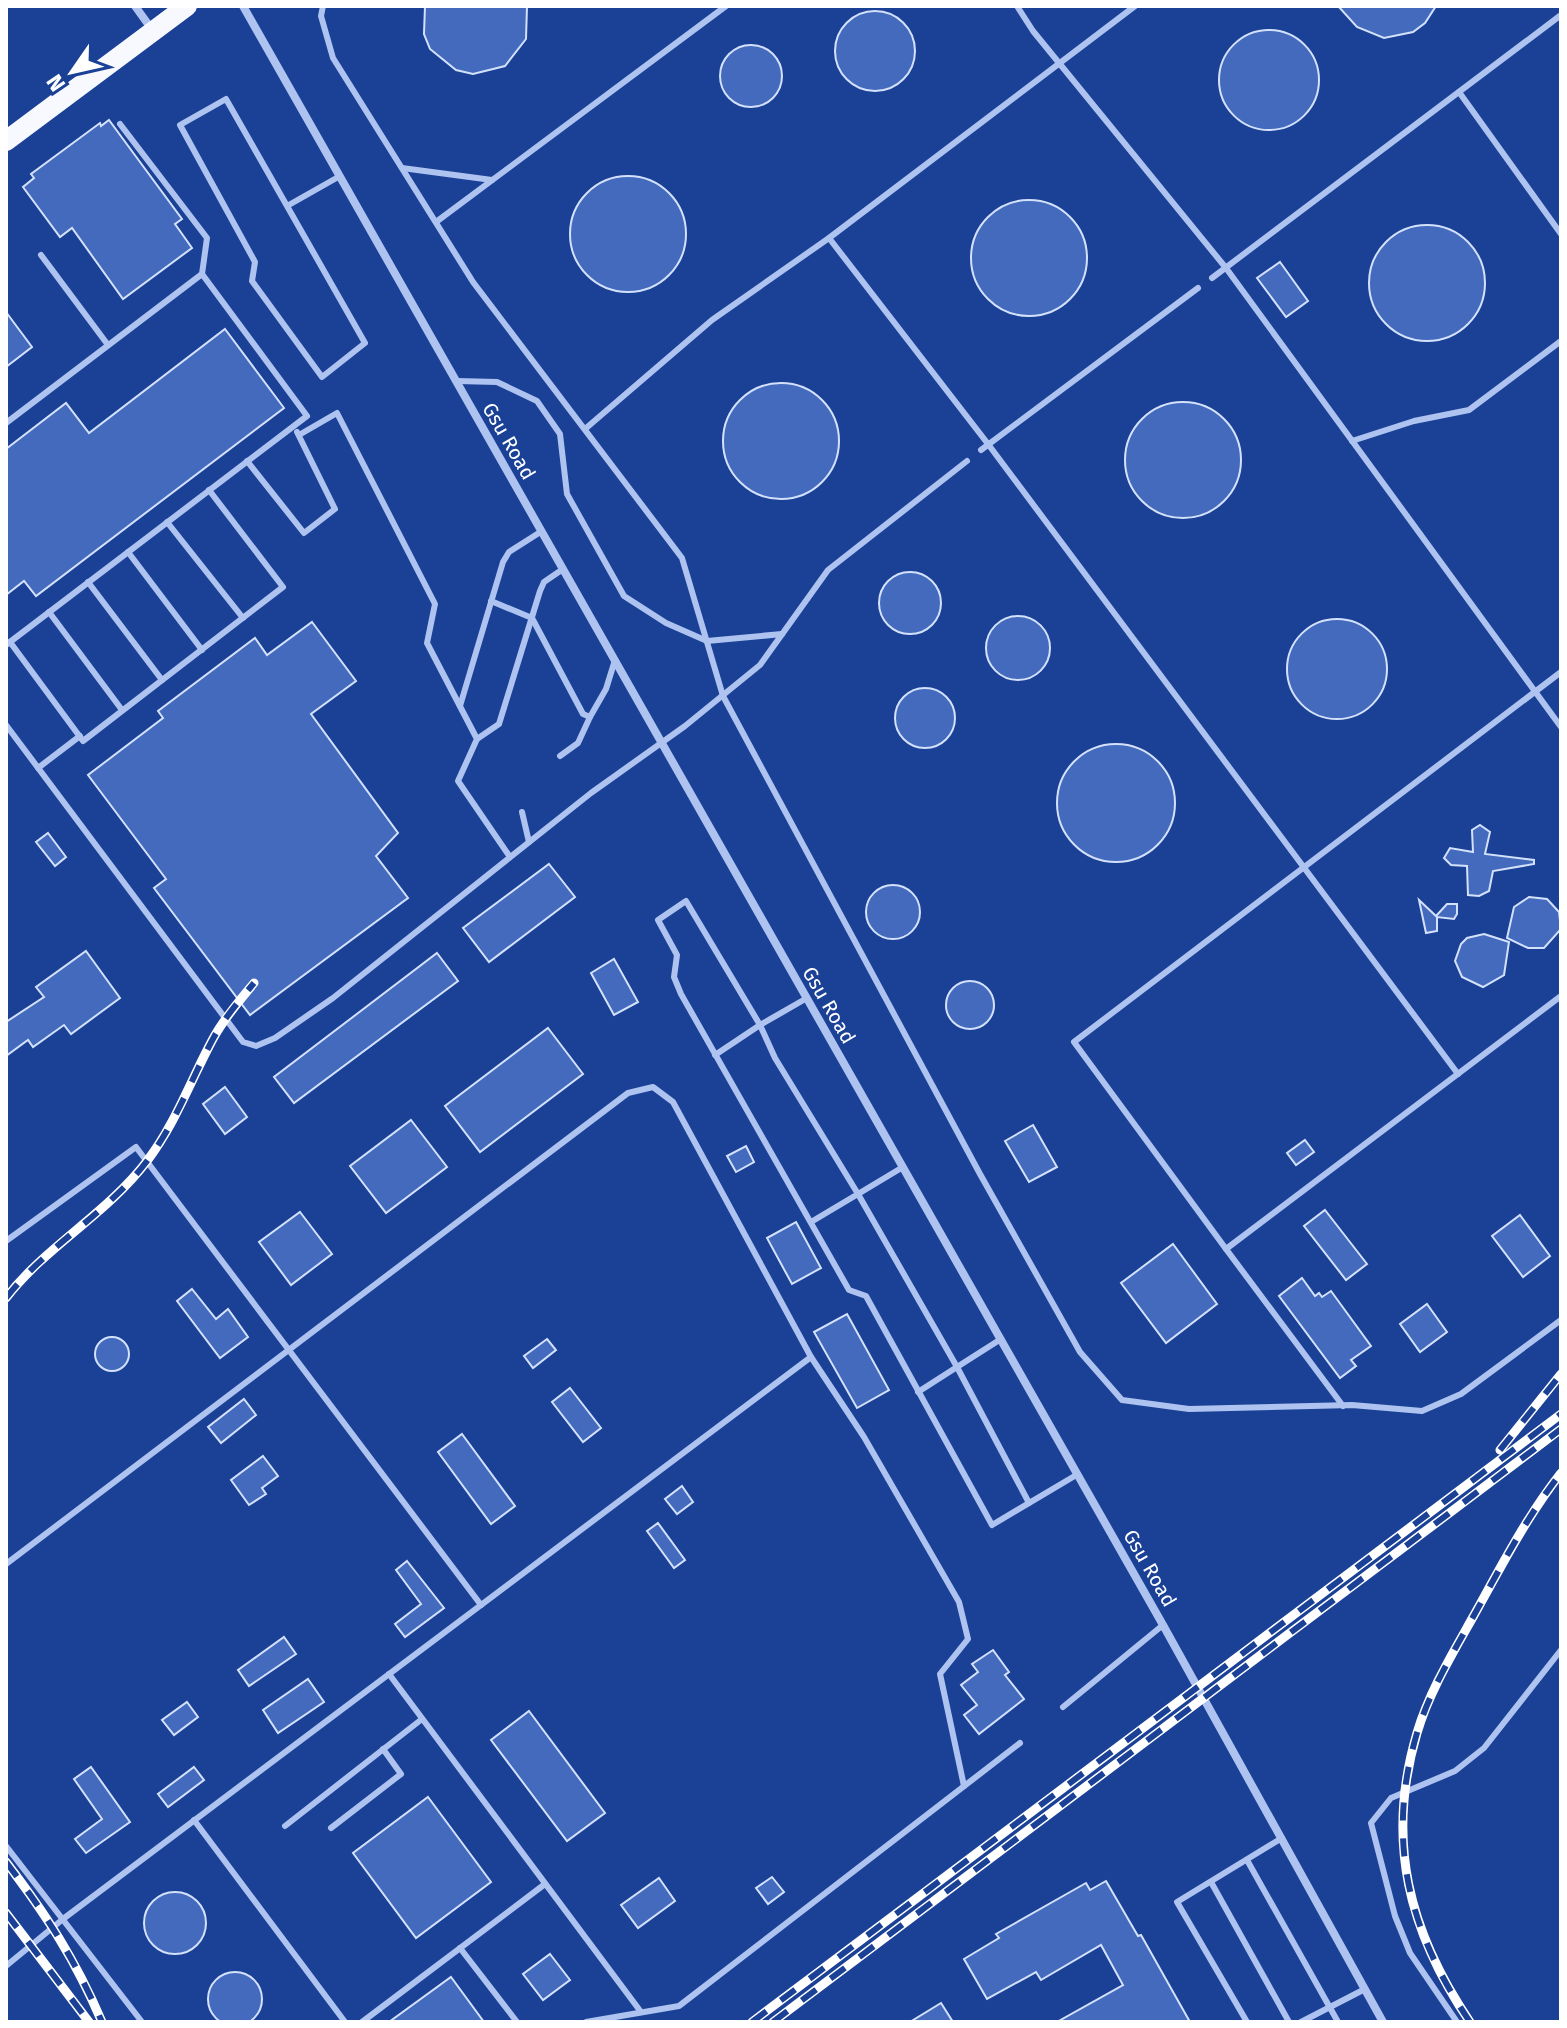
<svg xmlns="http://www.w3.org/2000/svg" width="1567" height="2028" font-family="'Fira Sans',sans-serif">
<rect width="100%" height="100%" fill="#1a4196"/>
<g fill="#436abd" stroke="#d4e1fb" stroke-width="2">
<path d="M425,6H527L526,39L505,66L473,74L456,70L430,49L424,34Z"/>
<path d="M1338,6H1436L1425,23L1413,32L1384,38L1357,27Z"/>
<circle cx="875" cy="51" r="40"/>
<circle cx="1269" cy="80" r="50"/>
<circle cx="751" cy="76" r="31"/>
<path d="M109,120L182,219L175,224L192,248L123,299L72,228L60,237L23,187L34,178L31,174L100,123L101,126Z"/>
<circle cx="628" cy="234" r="58"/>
<circle cx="1029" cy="258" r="58"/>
<circle cx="1427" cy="283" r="58"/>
<path d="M1280,262L1308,301L1286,317L1257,278Z"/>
<path d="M6,312L32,347L6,367Z"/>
<path d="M225,329L284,408L36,596L24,581L6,595V449L66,403L89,433Z"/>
<circle cx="781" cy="441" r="58"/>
<circle cx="1183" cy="460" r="58"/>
<circle cx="910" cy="603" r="31"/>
<circle cx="1018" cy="648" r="32"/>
<circle cx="1337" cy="669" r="50"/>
<path d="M312,622L356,681L311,714L398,833L376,856L408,898L250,1015L154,888L166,879L88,775L163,718L158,711L255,638L267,655Z"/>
<circle cx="925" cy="718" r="30"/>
<circle cx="1116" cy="803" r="59"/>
<path d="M1480,825L1490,832L1485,854L1534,860V864L1493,871L1489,891L1479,896L1468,895L1467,866L1451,865L1444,858L1450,848L1473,852L1472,830Z"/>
<path d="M48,833L66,857L55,866L36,842Z"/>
<path d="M549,864L575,897L489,962L463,928Z"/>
<circle cx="893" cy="912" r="27"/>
<path d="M1529,897L1547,899L1559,912L1561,929L1544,948H1528L1507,938L1514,907Z"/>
<path d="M1419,900L1436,916L1447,904H1457V914L1454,919L1437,917V931L1426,933Z"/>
<path d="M1484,934L1509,942L1504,975L1483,987L1462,977L1455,961L1461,944L1467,938Z"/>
<path d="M86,951L120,998L71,1034L64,1025L33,1047L28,1040L6,1056V1022L44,997L36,987Z"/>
<path d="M437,953L458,981L294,1103L274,1077Z"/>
<path d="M614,959L638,1002L614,1015L591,973Z"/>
<circle cx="970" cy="1005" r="24"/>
<path d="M548,1028L583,1074L480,1152L445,1106Z"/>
<path d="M225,1087L247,1117L225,1134L203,1104Z"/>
<path d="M411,1120L447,1167L386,1213L350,1166Z"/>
<path d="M1033,1125L1057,1167L1029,1182L1005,1141Z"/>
<path d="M1305,1140L1314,1152L1296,1165L1287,1153Z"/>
<path d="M746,1146L754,1162L736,1172L727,1156Z"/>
<path d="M1325,1210L1367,1264L1346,1280L1304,1226Z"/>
<path d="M300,1212L332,1254L291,1285L259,1242Z"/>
<path d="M1520,1215L1550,1256L1523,1277L1492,1236Z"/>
<path d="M796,1222L821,1268L792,1284L767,1238Z"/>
<path d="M1173,1244L1217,1304L1166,1343L1121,1283Z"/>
<path d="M1302,1278L1315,1296L1319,1293L1322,1297L1331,1291L1371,1346L1351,1360L1356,1366L1340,1378L1279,1296Z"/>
<path d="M192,1289L216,1319L228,1309L248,1337L220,1358L177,1301Z"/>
<path d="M1427,1304L1447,1332L1420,1352L1400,1324Z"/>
<path d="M847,1314L889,1390L857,1408L814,1332Z"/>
<circle cx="112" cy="1354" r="17"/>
<path d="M547,1339L556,1350L533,1368L524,1356Z"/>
<path d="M570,1388L601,1428L583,1442L552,1402Z"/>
<path d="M244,1399L256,1415L221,1443L208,1427Z"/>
<path d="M462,1434L515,1506L491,1524L438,1452Z"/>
<path d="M263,1456L278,1476L262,1488L266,1494L249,1505L231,1480Z"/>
<path d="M682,1486L693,1502L677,1514L665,1499Z"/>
<path d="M658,1523L685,1560L674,1568L647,1531Z"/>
<path d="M407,1561L444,1608L405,1637L395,1624L421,1604L396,1570Z"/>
<path d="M284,1637L296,1654L249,1686L238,1670Z"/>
<path d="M993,1650L1009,1672L1005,1675L1024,1699L979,1734L964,1715L977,1705L961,1685L978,1672L972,1664Z"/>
<path d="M308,1679L324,1702L278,1733L263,1710Z"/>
<path d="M187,1702L198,1717L174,1735L162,1720Z"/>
<path d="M529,1711L605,1813L567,1841L491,1740Z"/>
<path d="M91,1767L130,1822L86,1853L75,1839L102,1819L74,1779Z"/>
<path d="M194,1767L204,1780L168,1807L158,1794Z"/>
<path d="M428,1797L491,1882L416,1938L353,1853Z"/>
<path d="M772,1877L784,1892L768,1904L756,1888Z"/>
<path d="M659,1878L675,1901L638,1928L621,1905Z"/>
<path d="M1106,1881L1138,1936L1141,1935L1190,2022H1057L1123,1985L1101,1945L1041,1980L1036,1972L987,1999L964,1959L999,1938L996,1934L1086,1883L1090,1890Z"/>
<circle cx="175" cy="1923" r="31"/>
<path d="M550,1954L570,1980L543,2000L523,1974Z"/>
<circle cx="235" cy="1999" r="27"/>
<path d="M451,1977L484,2022H389Z"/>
<path d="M941,2003L953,2022H910Z"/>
</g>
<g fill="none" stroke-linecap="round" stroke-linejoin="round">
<g stroke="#aec3f0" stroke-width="6">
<path d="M323,6L321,16L333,58L473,282L682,558L723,696L980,1174L1080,1352L1122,1400L1189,1409L1352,1405L1422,1411L1461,1394L1561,1320"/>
<path d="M1017,6L1033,31L1226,268L1561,727"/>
<path d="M1459,92L1561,234"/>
<path d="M120,124L207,238L202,274"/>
<path d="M402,168L492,180"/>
<path d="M287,206L365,343L322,377L252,281L255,262L180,125L226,99L287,206L340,176"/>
<path d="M436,222L726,6"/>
<path d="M829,238L988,444L1458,1074"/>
<path d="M41,255L108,345"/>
<path d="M1212,278L1561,15"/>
<path d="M457,381L497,382L537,401L560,434L567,494L624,596L666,623L707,641L782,634"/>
<path d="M6,423L202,274L307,416L6,645"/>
<path d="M585,429L712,320L829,238L1135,6"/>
<path d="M299,435L337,413L435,604L427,643L477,739L458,781L510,857"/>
<path d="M1352,441L1414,421L1469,410L1561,341"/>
<path d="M981,450L1198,288"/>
<path d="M247,461L304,533L335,509L297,432"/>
<path d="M167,522L243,618"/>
<path d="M128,552L202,650"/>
<path d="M88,582L162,680"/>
<path d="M491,601L532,618L583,714L590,717L606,689L615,660"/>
<path d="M49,612L122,710"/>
<path d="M10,642L83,741L283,587L209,490"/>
<path d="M460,706L503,562L509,552L542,531"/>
<path d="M6,725L243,1042L256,1046L275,1038L333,998L591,793L685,726L760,665L828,570L967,461"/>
<path d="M477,739L499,724L540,591L544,582L563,569"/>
<path d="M560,756L578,743L590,717"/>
<path d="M38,768L80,736"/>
<path d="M522,812L529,842"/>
<path d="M807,998L760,1025L686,901L658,920L677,955L674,977L681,994L849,1290L866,1296L992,1525L1078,1474"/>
<path d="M715,1055L760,1025L775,1058L858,1194L811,1222"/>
<path d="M903,1167L858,1194L957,1367L918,1392"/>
<path d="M6,1241L136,1147L481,1605"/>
<path d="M1226,1249L1074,1042L1561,672"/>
<path d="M1001,1339L957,1367L1029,1503"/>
<path d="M1343,1406L1226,1249L1561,996"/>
<path d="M6,1564L628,1093L653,1087L673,1102L811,1357L864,1437L959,1602L968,1639L940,1674L964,1786"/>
<path d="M389,1674L641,2012"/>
<path d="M1063,1707L1163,1625"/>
<path d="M194,1820L345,2022"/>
<path d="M285,1826L422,1719"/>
<path d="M331,1828L401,1774L383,1749"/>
<path d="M6,1846L142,2022"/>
<path d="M1247,1860L1338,2022"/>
<path d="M1211,1882L1289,2022"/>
<path d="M460,1948L517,2022"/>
<path d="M6,1966L63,1919L811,1357"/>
<path d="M362,2022L545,1884"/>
<path d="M586,2022L679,2006L1020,1743"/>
<path d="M1247,2022L1177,1902L1282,1838"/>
<path d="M1301,2022L1365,1989"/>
<path d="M1457,2022L1410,1953L1395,1916L1371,1823L1391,1798L1455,1771L1484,1748L1561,1650"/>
</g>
<g stroke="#aec3f0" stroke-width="8">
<path d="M135,6L153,31"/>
<path d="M243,6L1163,1625L1383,2022"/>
</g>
<path stroke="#f7f9ff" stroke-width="20" d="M6,141L187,6"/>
<g stroke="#fff" stroke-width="9">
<g id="rail">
<path d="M6,1298C46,1246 107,1214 147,1161C176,1123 191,1079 214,1037C225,1017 240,1000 254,983"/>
<path d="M1500,1450L1561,1374"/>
<path d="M6,1862C47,1916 75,1959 102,2022"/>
<path d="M6,1913L89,2022"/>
<path d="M752,2022L1561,1414"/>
<path d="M773,2022L1561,1429"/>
<path d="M1470,2022C1409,1932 1385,1841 1417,1733C1430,1689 1456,1648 1478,1608C1504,1561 1528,1515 1561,1473"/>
</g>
</g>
<use href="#rail" stroke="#1a4196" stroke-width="6" stroke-dasharray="18" stroke-linecap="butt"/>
</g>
<g text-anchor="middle" stroke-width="6" stroke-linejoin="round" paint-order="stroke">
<g font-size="20" fill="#fff" stroke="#1a4196">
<text transform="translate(509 441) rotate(60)" y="7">Gsu Road</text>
<text transform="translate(829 1005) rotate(60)" y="7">Gsu Road</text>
<text transform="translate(1150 1568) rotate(60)" y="7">Gsu Road</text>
</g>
</g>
<rect width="1567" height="2028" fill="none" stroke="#ffffff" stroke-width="16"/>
<g transform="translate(72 72) rotate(236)" stroke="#1a4196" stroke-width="6" paint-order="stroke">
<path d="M0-6L14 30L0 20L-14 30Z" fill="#ffffff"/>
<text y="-12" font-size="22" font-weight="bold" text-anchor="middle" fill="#ffffff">N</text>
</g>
</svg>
